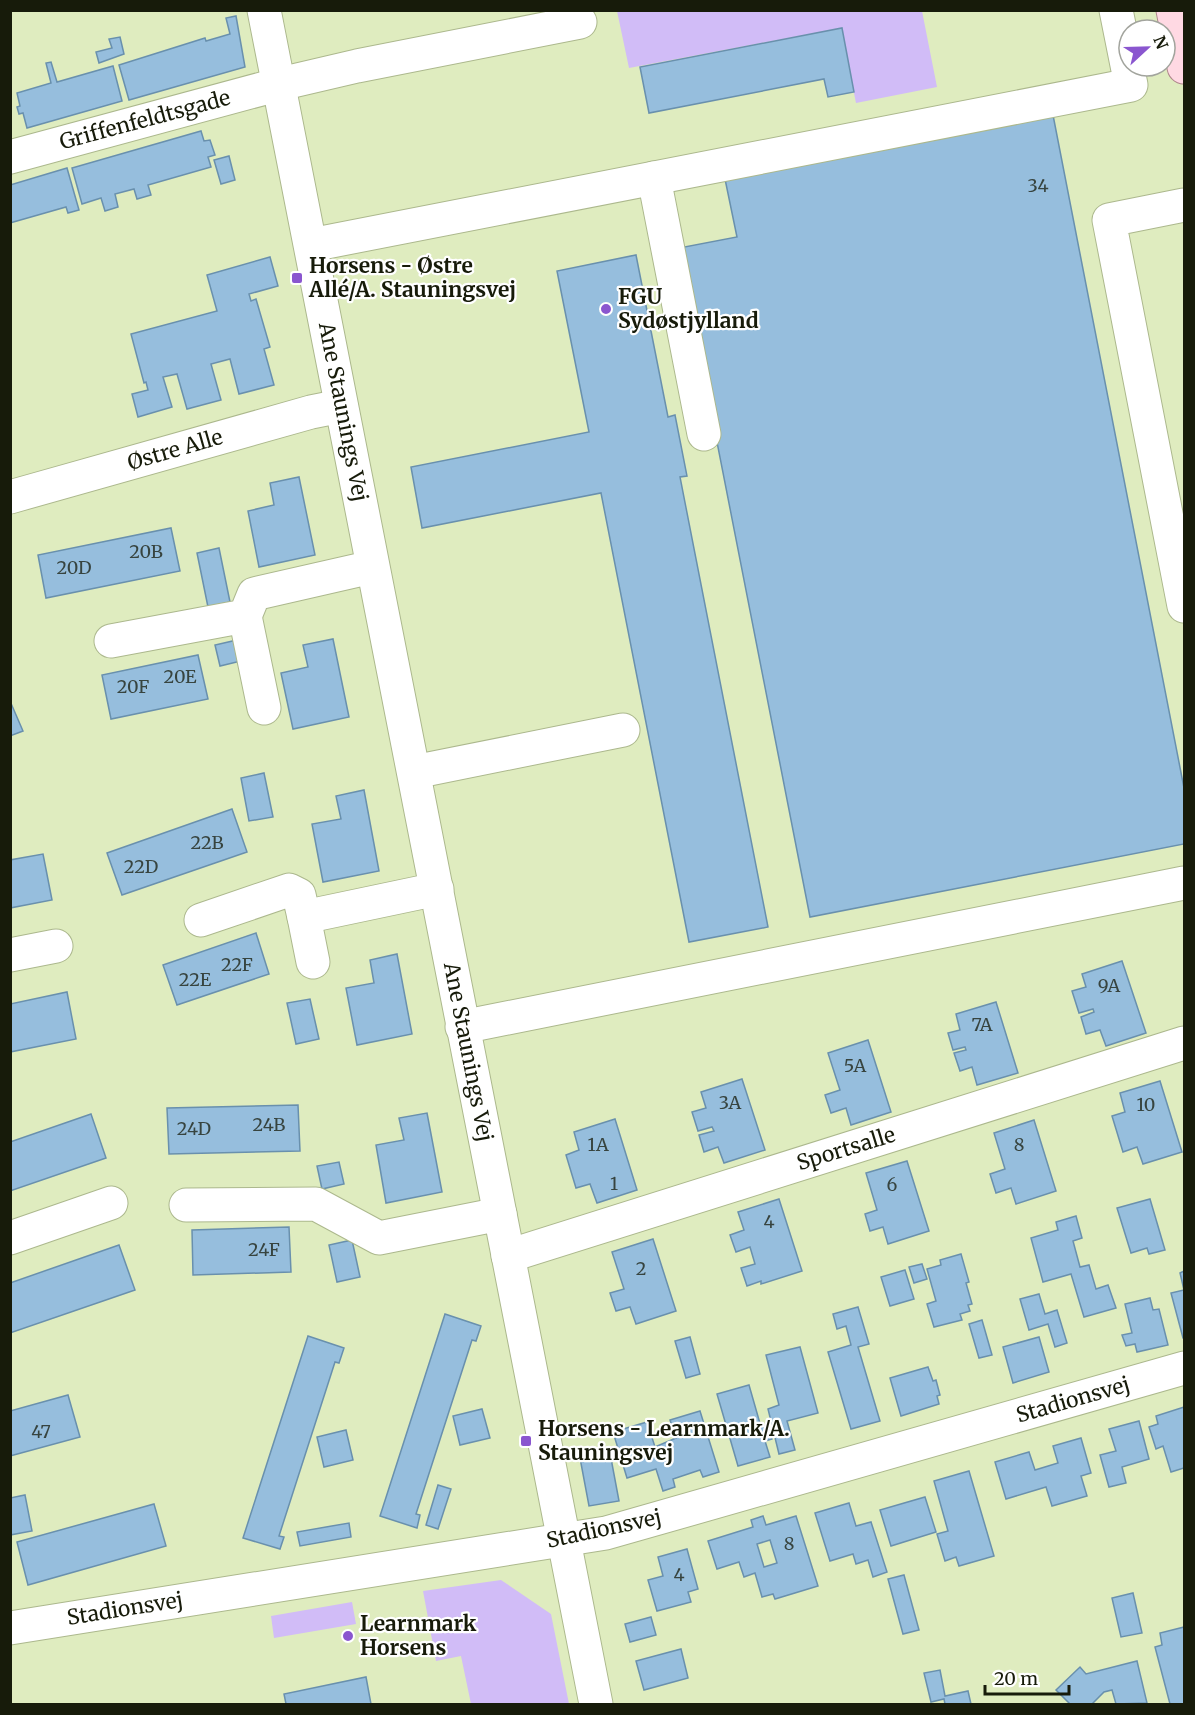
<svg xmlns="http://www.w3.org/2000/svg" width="1195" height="1715" font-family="Merriweather,serif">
<rect width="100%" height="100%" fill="#dfecbf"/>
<g fill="#d1bcf7">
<path d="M617,11H922L937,87L856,103L841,28L629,68Z"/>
<path d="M501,1580L551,1614L569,1704H471L461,1656L436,1661L423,1591Z"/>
<path d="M352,1602L356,1624L274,1638L271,1616Z"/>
</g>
<g fill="#96bedd" stroke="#6990ad" stroke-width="1.5" fill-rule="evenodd">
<path d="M236,16L245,67L129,100L119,65L205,38L206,41L230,34L226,18Z"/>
<path d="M842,28L854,92L828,97L824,79L649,113L640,67Z"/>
<path d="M120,37L124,54L99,63L96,52L112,48L109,39Z"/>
<path d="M51,62L57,82L113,66L122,101L27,128L23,113L19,114L17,107L20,106L17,93L51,83L46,63Z"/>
<path d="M1053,115L1184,788V844L810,917L679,248L737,237L725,179Z"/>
<path d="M201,131L204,141L210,140L215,155L208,157L211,167L148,185L151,195L137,199L134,189L115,194L118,207L105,211L101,198L82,204L72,168Z"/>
<path d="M229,156L235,180L221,184L214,160Z"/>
<path d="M67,168L79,210L68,213L66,207L10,223V185Z"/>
<path d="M636,255L668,417L675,415L687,476L680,477L768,927L689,942L601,493L422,528L411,467L589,432L557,271Z"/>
<path d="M270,257L278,286L249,294L251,301L256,299L270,347L264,349L274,385L239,394L230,359L211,364L221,400L187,409L177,374L163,377L172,407L138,417L132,394L148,390L146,382L144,383L131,334L217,311L207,275Z"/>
<path d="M299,477L315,555L259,567L248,511L274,505L270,483Z"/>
<path d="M171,528L180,571L46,598L38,555Z"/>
<path d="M219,548L230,602L208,607L197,553Z"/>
<path d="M333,639L349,717L293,729L281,673L308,667L303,645Z"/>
<path d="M237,640L241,661L220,666L215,645Z"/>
<path d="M198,655L208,699L111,719L102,675Z"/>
<path d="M10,701L23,731L10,736Z"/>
<path d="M264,773L273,817L249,821L241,778Z"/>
<path d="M364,790L379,871L323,882L312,824L341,819L336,796Z"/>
<path d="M232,809L247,852L122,895L107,853Z"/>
<path d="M43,854L52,900L10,908V860Z"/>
<path d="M256,933L269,974L177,1005L163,965Z"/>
<path d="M397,954L412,1034L357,1045L346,988L374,983L370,960Z"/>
<path d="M1122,961L1146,1033L1106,1046L1100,1030L1086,1034L1081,1017L1094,1012L1093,1009L1079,1013L1072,991L1086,987L1082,974Z"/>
<path d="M67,992L76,1039L10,1052V1004Z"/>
<path d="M310,999L319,1039L296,1044L287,1003Z"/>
<path d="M996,1002L1018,1073L977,1085L972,1067L960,1071L954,1053L966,1050L965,1047L953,1050L948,1033L960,1030L956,1014Z"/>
<path d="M868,1040L891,1112L851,1125L846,1108L831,1113L825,1095L840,1090L828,1053Z"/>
<path d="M742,1079L765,1150L724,1163L718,1147L704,1152L699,1135L714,1131L712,1127L698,1131L692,1112L706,1108L701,1092Z"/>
<path d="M1160,1081L1182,1152L1143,1164L1137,1147L1123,1152L1112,1116L1125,1112L1120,1093Z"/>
<path d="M298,1105L300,1151L169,1154L167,1108Z"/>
<path d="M427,1113L442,1192L386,1203L376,1145L404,1140L399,1118Z"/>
<path d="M91,1114L106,1158L10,1191V1142Z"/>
<path d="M615,1119L637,1190L597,1203L590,1184L576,1188L566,1155L579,1150L574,1132Z"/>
<path d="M1034,1120L1056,1191L1016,1204L1011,1188L996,1193L990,1174L1005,1169L994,1133Z"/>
<path d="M907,1161L929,1231L888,1244L883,1227L870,1231L865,1214L877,1210L866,1173Z"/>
<path d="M339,1162L344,1184L322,1189L317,1166Z"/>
<path d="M779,1199L802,1271L761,1284V1281L747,1286L741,1268L755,1264L750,1247L736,1252L730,1235L744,1230L738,1212Z"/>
<path d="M1150,1199L1165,1250L1149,1254L1147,1248L1131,1253L1117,1208Z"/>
<path d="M1076,1216L1082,1238L1073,1241L1080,1267L1089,1265L1096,1289L1108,1285L1116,1308L1084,1317L1071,1274L1043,1282L1031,1238L1058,1230L1056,1222Z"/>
<path d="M289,1227L291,1272L193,1275L192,1230Z"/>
<path d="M653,1239L676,1311L636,1324L630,1307L616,1311L610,1293L624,1289L612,1252Z"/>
<path d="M352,1240L360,1277L337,1282L329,1245Z"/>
<path d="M119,1245L135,1290L10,1333V1283Z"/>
<path d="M961,1254L969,1282L966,1283L972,1304L968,1305L970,1311L960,1314L962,1320L934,1327L927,1304L936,1301L927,1269L941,1265L940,1260Z"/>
<path d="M922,1264L927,1279L914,1283L909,1267Z"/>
<path d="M905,1270L914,1299L890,1306L881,1277Z"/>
<path d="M1184,1271V1338H1183L1171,1293L1184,1290L1180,1273Z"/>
<path d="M1039,1294L1045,1314L1057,1310L1067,1343L1055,1347L1048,1324L1029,1330L1020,1299Z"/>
<path d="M1150,1298L1153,1310L1159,1309L1168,1345L1137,1352L1135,1344L1126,1346L1122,1335L1132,1333L1125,1304Z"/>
<path d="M858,1307L869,1344L858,1347L880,1421L851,1429L828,1352L851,1345L846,1326L837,1329L833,1314Z"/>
<path d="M445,1314L481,1326L476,1341L472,1340L416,1514L420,1515L417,1528L380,1516Z"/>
<path d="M982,1320L992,1355L979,1358L969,1324Z"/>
<path d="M308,1336L344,1348L339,1363L335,1362L279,1536L284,1537L280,1549L243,1538Z"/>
<path d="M690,1337L700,1374L686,1378L675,1341Z"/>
<path d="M1039,1337L1049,1372L1013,1383L1003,1347Z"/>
<path d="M800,1347L818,1413L787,1421L795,1450L779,1454L768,1409L779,1405L766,1355Z"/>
<path d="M928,1367L933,1381L936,1380L940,1395L937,1396L939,1404L901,1416L890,1378Z"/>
<path d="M749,1385L761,1427L768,1425L772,1439L765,1441L770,1457L738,1466L717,1394Z"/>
<path d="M68,1395L80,1437L10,1456V1411Z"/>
<path d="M1184,1407V1468L1171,1472L1163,1446L1156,1449L1149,1427L1158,1424L1156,1416Z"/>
<path d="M482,1409L490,1438L460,1445L453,1416Z"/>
<path d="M700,1411L719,1472L703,1477L700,1470L673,1479L675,1487L663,1491L656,1469L627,1478L613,1432L647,1422L655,1447L676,1438L670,1420Z"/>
<path d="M1139,1421L1149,1459L1122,1467L1126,1483L1109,1487L1100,1455L1116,1451L1109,1429Z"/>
<path d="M346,1430L353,1460L324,1467L317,1437Z"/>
<path d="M1081,1438L1091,1473L1081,1476L1087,1496L1052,1506L1046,1487L1006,1499L995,1462L1029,1452L1035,1470L1058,1463L1053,1446Z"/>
<path d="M610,1453L619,1501L589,1506L580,1458Z"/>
<path d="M969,1471L994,1556L959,1566L956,1557L945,1561L937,1534L948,1531L934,1481Z"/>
<path d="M438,1485L451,1489L438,1529L426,1525Z"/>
<path d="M25,1495L32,1531L10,1535V1498Z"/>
<path d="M925,1497L936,1532L891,1546L880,1510Z"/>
<path d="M849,1503L856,1526L871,1522L887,1572L873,1577L868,1560L856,1564L853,1554L830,1561L815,1513Z"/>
<path d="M154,1504L166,1546L28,1585L17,1542Z"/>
<path d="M763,1516L766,1525L796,1516L818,1586L775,1599L773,1594L762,1597L755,1573L744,1577L739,1562L717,1569L708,1541L753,1527L751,1520ZM770,1540L777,1563L764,1567L757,1544Z"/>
<path d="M349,1523L351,1537L300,1546L297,1532Z"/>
<path d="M687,1549L698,1589L688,1592L691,1602L657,1611L648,1580L663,1576L658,1557Z"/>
<path d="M904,1575L919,1630L903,1634L888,1579Z"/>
<path d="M1133,1593L1142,1633L1121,1637L1112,1598Z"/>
<path d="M651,1617L656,1635L630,1642L625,1624Z"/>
<path d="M1184,1627V1704H1170L1155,1647L1162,1645L1160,1633Z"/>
<path d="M681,1649L688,1678L644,1690L636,1661Z"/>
<path d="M1137,1661L1147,1703L1116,1704L1112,1690L1104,1692L1092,1704H1070L1056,1690L1080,1667L1086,1674Z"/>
<path d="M940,1670L945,1696L968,1691L971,1704H945L944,1699L931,1702L924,1673Z"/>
<path d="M366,1677L371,1704H286L284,1694Z"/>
</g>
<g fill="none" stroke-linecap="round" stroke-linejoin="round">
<g stroke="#acb88d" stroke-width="35">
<g id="minor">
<path d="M264,10L596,1704"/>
<path d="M10,157L280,84L357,66L580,22"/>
<path d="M654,178L704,434"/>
<path d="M1184,205L1109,220L1184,606"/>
<path d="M311,245L1131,85L1116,10"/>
<path d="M10,497L311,412L341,406"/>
<path d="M245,616L264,708"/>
<path d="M111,641L245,616L254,594L372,567"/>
<path d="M414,772L623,730"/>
<path d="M304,917L313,962"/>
<path d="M201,920L289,890L299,895L304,917L437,889"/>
<path d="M10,955L56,946"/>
<path d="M462,1027L1184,883"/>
<path d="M186,1205L316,1204L379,1238L500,1214"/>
<path d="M10,1238L111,1203"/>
<path d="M508,1256L1184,1043"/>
<path d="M10,1628L606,1533L1184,1368"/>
</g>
</g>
<g stroke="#ae868b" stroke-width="35">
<path id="major" d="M1173,10L1184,67"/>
</g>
<use href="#minor" stroke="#fff" stroke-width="33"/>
<use href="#major" stroke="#ffd9e3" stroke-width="33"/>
</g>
<g fill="#8a56cf" stroke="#fff" stroke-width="2">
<rect x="291" y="272" width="12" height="12" rx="3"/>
<circle cx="606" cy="309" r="6"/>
<rect x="520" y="1435" width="12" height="12" rx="3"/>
<circle cx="348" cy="1636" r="6"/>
</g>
<g text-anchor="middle" stroke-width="4.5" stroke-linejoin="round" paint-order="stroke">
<g font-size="18" fill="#37443f">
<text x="1038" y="192">34</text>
<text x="146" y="558">20B</text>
<text x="74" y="574">20D</text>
<text x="180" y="683">20E</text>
<text x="133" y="693">20F</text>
<text x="207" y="849">22B</text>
<text x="141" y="873">22D</text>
<text x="237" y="971">22F</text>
<text x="195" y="986">22E</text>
<text x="1109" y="992">9A</text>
<text x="982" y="1031">7A</text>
<text x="855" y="1072">5A</text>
<text x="730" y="1109">3A</text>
<text x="1146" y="1111">10</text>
<text x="269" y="1131">24B</text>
<text x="194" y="1135">24D</text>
<text x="598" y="1151">1A</text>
<text x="1019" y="1151">8</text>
<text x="614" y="1190">1</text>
<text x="892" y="1191">6</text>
<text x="769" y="1228">4</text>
<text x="264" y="1256">24F</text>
<text x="641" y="1275">2</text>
<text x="41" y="1438">47</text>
<text x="789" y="1550">8</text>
<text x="679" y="1581">4</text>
</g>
<g font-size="21" fill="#171b0a" stroke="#fff">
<text transform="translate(145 120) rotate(-15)" y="7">Griffenfeldtsgade</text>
<text transform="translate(343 412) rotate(79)" y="7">Ane Staunings Vej</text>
<text transform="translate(175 450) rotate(-16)" y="7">Østre Alle</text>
<text transform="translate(468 1052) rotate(79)" y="7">Ane Staunings Vej</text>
<text transform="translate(846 1149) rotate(-17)" y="7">Sportsalle</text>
<text transform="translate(1073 1400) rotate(-16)" y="7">Stadionsvej</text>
<text transform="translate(604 1529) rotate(-12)" y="7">Stadionsvej</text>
<text transform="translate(125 1609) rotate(-9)" y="7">Stadionsvej</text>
</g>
<g font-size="21" font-weight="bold" fill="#171b0a" stroke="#fff" text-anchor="start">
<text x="309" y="273">Horsens - Østre<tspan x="309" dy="24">Allé/A. Stauningsvej</tspan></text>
<text x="618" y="304">FGU<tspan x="618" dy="24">Sydøstjylland</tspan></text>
<text x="538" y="1436">Horsens - Learnmark/A.<tspan x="538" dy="24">Stauningsvej</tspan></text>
<text x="360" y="1631">Learnmark<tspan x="360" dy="24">Horsens</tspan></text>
</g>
</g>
<rect width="1195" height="1715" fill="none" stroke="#171b0a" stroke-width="24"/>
<g transform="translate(1147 48) rotate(68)"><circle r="28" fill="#ffffff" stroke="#a2a49d" stroke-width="1.5"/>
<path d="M0-4.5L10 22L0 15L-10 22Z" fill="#8a56cf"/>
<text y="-9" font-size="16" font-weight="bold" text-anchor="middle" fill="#171b0a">N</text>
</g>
<path d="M985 1685v9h84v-9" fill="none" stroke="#171b0a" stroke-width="3"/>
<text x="994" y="1685" font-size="18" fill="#171b0a" stroke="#ffffff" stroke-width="4.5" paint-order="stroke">20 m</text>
</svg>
